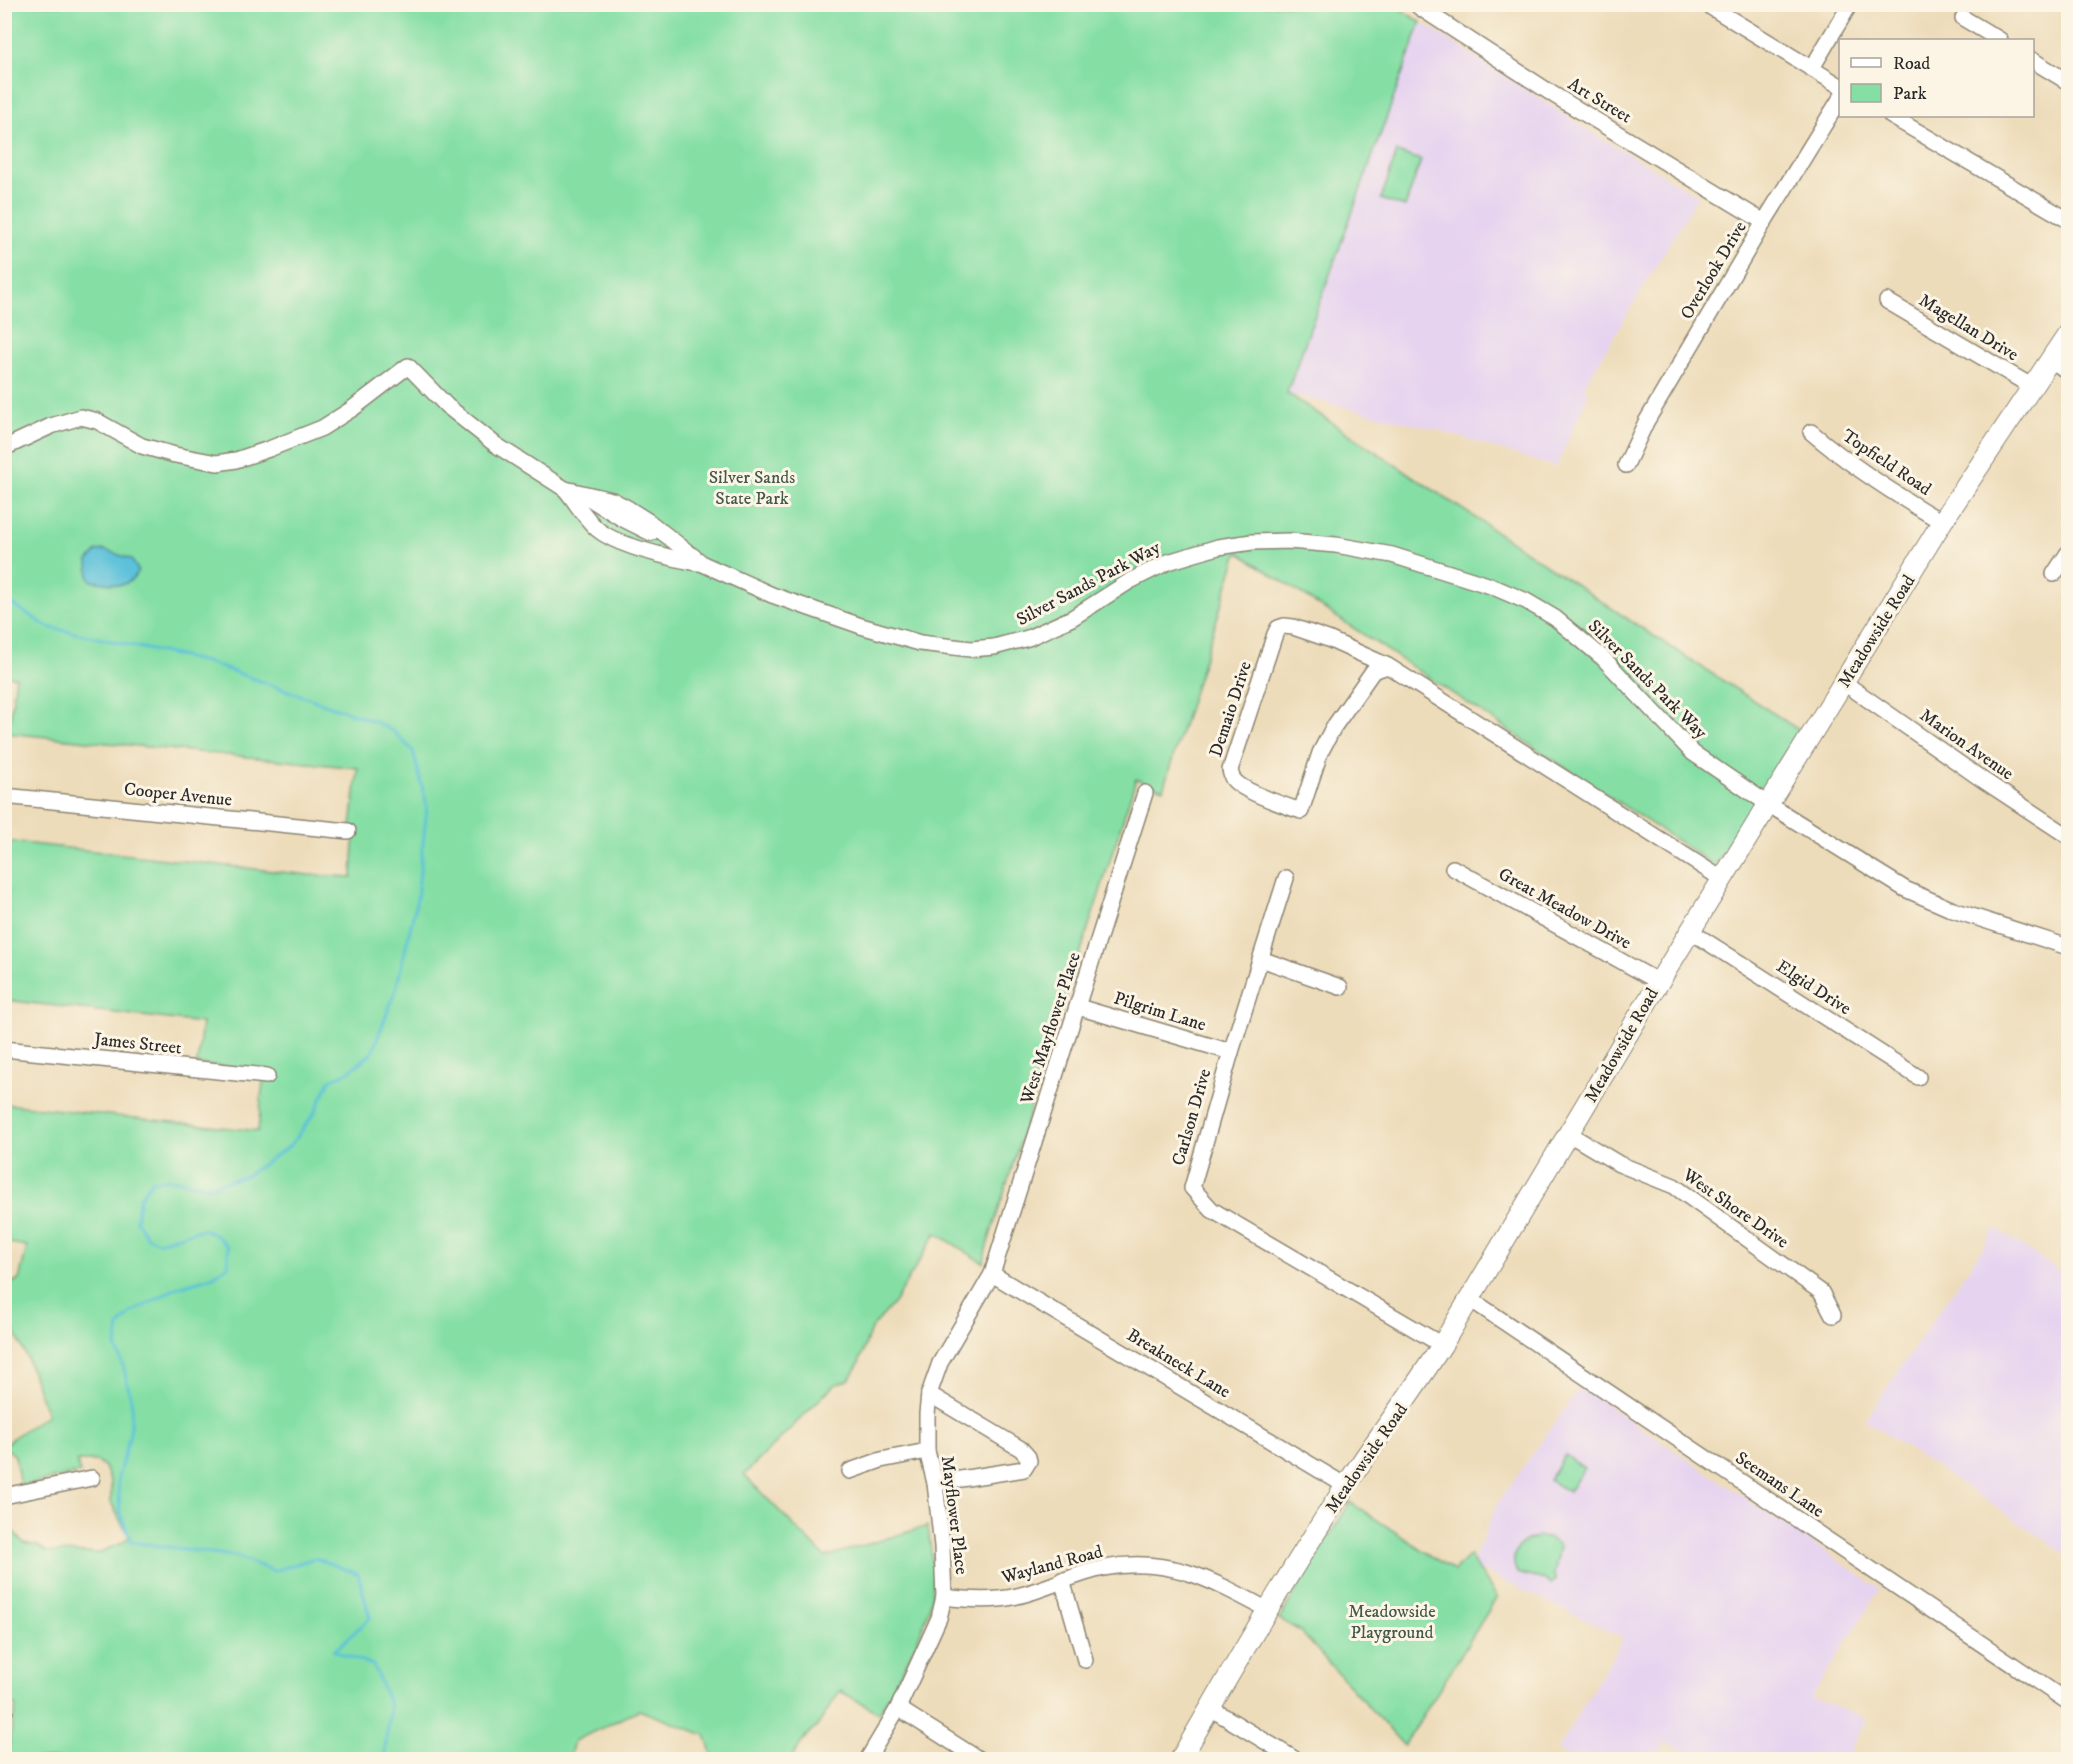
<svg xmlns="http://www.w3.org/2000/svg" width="2073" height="1764" font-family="'IM FELL DW Pica',serif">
<rect width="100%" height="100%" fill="#fcf5e5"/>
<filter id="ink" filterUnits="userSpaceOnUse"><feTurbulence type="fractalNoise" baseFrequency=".0167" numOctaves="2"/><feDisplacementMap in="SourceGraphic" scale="12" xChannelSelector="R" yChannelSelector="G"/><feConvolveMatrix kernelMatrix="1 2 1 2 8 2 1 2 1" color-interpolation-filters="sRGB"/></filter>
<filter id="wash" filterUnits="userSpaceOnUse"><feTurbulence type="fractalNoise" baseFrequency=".008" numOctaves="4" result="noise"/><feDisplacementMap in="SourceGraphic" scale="24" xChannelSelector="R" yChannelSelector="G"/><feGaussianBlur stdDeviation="1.35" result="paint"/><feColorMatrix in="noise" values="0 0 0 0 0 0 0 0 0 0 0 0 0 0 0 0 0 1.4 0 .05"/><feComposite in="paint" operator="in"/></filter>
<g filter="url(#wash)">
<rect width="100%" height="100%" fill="#eddcba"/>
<g fill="#e6d3f0">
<path d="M1421,22L1588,130L1698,196L1583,388L1589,392L1556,467L1435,429L1286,393Z"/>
<path d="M1996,1228L2068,1277V1555L1865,1420Z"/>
<path d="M1580,1387L1880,1589L1811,1698L1867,1719L1846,1759H1697L1666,1741L1656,1759H1574L1557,1750L1623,1638L1471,1566L1497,1504Z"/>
</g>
<g fill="#85dfa5" stroke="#588568" stroke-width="1.5">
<path d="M4,5H1402L1400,9L1421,22L1287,393L1646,631L1799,730L1715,866L1238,552L1163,789L1136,779L986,1249L984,1263L936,1233L894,1303L871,1329L859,1363L849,1380L834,1385L744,1475L825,1557L928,1526C930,1546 934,1566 933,1586C931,1624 898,1679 879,1713L840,1691L816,1728L806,1736L791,1759H714L705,1735L639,1710L574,1741L569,1759H7L16,1705L5,1703V1528L11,1529L24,1543L38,1546L48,1552L98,1553L122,1543L130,1536L122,1524L111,1502V1483L105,1467L96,1461H77L80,1473L20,1486L15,1456L5,1447L11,1439L47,1415L27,1358L5,1310L8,1290L13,1282L19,1280L27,1246L5,1242V1104L258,1131L264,1071L197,1064L202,1023L5,1000V841L309,875L352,877L355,827L351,826L358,768L8,733L16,677L4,675Z"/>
<path d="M1397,152L1421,160L1405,207L1381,199Z"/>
<path d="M1565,1455L1584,1468L1569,1492L1549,1480Z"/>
<path d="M1350,1502L1454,1571L1469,1555L1497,1597L1404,1746L1300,1631L1279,1619Z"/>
<path d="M1539,1537L1549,1538L1560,1546L1554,1574L1555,1580L1551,1584L1545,1580L1517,1573C1508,1554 1520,1539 1539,1537Z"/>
</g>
<path fill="#5cc1da" stroke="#447682" stroke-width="1.5" d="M105,550L131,559L138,570C136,578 128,584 119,585L92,581L89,578L88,561L97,551Z"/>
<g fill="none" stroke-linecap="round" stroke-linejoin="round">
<path stroke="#5cc1da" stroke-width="3" d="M4,599L48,627L206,662L376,722L394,732L413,751L427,806L417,899L396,989L372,1053L348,1072L330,1080L315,1112L291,1145L246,1176L207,1187L172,1179L152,1181L140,1197L136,1220L146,1236L158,1242L203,1229L217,1236L228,1247V1266L212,1277L178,1287L131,1313L119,1326L116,1346L124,1369L132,1404L130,1433L118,1478L120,1511L131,1542L235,1556L274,1571L315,1558L358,1574L370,1618L334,1651L373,1665L390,1705L384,1760"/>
</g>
</g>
<g filter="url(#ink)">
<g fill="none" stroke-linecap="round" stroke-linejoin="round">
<g stroke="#8c8472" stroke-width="18">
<g id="minor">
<path d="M1706,4L1840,86"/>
<path d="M1419,7L1554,95L1764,222"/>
<path d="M1963,18L2000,40"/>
<path d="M2032,60L2068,82"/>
<path d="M1812,68L1850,4"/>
<path d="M1891,116L2068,220"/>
<path d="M1887,301L2031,386"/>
<path d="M2050,359L2068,372"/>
<path d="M1811,432C1852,467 1896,495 1942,522"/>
<path d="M4,448L51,426L81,417L97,421L142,446L175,455L217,463L236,460L269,449L322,428L352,409L408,366L447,406L496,445L565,489L612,500L629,509L648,521L703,564L772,595L861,626L920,643L971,649L994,647L1028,638L1072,618L1130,581L1168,562L1218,547L1252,542L1289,541L1336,545L1392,555L1491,586L1526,601L1555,618L1603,658L1693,753L1768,804L1905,889L1953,910L2068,947"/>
<path d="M1626,465L1646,422L1764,222L1840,99"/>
<path d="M565,489C576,502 584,517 597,529C617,546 671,558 697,563"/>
<path d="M589,498L623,519L651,533"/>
<path d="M2054,574L2068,553"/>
<path d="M1388,666L1373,671L1333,728L1320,753L1301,811C1286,806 1241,791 1233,779C1231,776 1231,773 1230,770L1275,634L1278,628L1284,626L1293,627L1328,639L1388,666L1722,879"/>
<path d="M1843,682L1980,778L2068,836"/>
<path d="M4,796L348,831"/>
<path d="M1453,868L1659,982"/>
<path d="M1286,878L1231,1052L1192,1188L1212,1210L1442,1345"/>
<path d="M1690,931L1918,1077"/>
<path d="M1261,959L1340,987"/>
<path d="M1078,1007L1231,1052"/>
<path d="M4,1049L267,1076"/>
<path d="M1569,1134L1619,1164L1674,1186L1821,1292L1833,1315"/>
<path d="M992,1274L1346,1486"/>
<path d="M1470,1299L2068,1702"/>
<path d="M929,1394L1021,1449L1028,1457L1029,1461L1024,1469L1018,1470L935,1483"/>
<path d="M850,1471L881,1460L927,1451"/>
<path d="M4,1496L92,1478"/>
<path d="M1062,1580L1085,1660"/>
<path d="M944,1597C968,1600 994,1602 1017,1596C1047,1589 1074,1574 1104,1568C1169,1555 1213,1581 1268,1610"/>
<path d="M898,1708L980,1760"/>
<path d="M1210,1708L1296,1760"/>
<path d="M4,1711H5"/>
<path d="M867,1760L898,1708L939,1618L944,1597L942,1546L935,1483L927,1451V1414L929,1394L940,1363L992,1274L1145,793"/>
</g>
</g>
<g stroke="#8c8472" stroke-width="22">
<path id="major" d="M1180,1760C1233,1668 1286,1576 1345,1487C1376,1439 1411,1394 1442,1345L1659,982L1942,522L2068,333"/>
</g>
<use href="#minor" stroke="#fff" stroke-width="15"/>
<use href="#major" stroke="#fff" stroke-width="20"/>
</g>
</g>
<g text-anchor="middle" stroke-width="6" stroke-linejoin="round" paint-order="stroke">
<g font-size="18" fill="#2b2b2b" stroke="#fcf5e5">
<text transform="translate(1600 100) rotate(31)" y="6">Art Street</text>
<text transform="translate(1713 270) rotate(-59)" y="6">Overlook Drive</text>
<text transform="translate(1969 327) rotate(31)" y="6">Magellan Drive</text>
<text transform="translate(1887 462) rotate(34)" y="6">Topfield Road</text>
<text transform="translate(1088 583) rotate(-28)" y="6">Silver Sands Park Way</text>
<text transform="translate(1876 631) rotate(-58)" y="6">Meadowside Road</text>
<text transform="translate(1648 679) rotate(45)" y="6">Silver Sands Park Way</text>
<text transform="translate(1230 709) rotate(-72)" y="6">Demaio Drive</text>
<text transform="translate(1967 744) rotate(35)" y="6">Marion Avenue</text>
<text transform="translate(178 794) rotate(6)" y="6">Cooper Avenue</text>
<text transform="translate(1565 908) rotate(29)" y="6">Great Meadow Drive</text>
<text transform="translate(1814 987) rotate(33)" y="6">Elgid Drive</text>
<text transform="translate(1160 1011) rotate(17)" y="6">Pilgrim Lane</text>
<text transform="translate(1050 1028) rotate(-72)" y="6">West Mayflower Place</text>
<text transform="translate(138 1043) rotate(6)" y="6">James Street</text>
<text transform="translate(1621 1045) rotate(-60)" y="6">Meadowside Road</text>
<text transform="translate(1191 1117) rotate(-74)" y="6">Carlson Drive</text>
<text transform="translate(1736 1208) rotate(35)" y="6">West Shore Drive</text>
<text transform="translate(1179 1363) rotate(31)" y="6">Breakneck Lane</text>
<text transform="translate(1366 1458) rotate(-55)" y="6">Meadowside Road</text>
<text transform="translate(1780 1484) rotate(34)" y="6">Seemans Lane</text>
<text transform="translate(955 1515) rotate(83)" y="6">Mayflower Place</text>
<text transform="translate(1052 1564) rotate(-15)" y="6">Wayland Road</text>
</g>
<g font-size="18" fill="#42584a" stroke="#fcf5e5">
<text x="752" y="483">Silver Sands<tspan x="752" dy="21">State Park</tspan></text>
<text x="1392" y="1617">Meadowside<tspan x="1392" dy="21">Playground</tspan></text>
</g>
</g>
<rect width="2073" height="1764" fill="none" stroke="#fcf5e5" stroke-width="24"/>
<rect x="1839" y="39" width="195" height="78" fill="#fcf5e5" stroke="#a8a49b" stroke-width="1.5"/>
<rect x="1851" y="58" width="30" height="9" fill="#ffffff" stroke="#a8a49b" stroke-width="1.5"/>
<text x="1893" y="69" font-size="18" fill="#2b2b2b">Road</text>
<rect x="1851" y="84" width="30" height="18" fill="#85dfa5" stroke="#a8a49b" stroke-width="1.5"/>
<text x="1893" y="99" font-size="18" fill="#2b2b2b">Park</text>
</svg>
